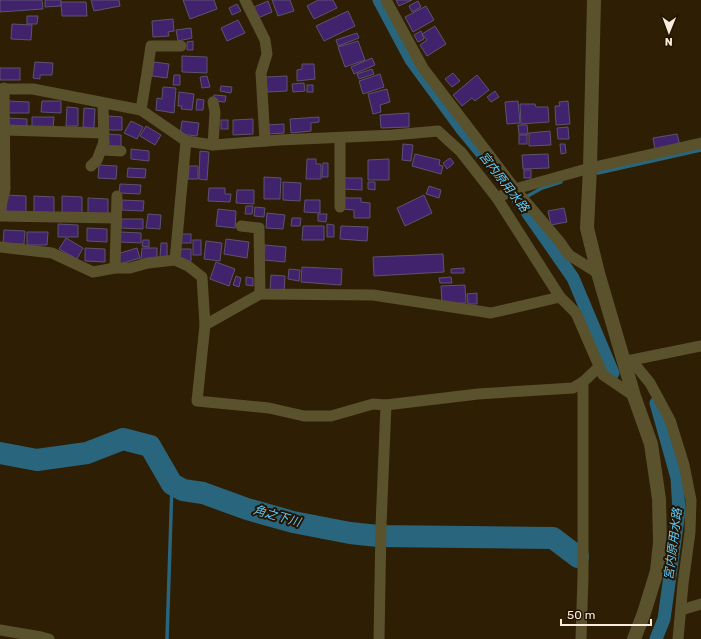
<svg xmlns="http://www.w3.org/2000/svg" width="701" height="639" font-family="Rubik,'Noto Sans JP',sans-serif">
<rect width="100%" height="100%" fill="#2e1e03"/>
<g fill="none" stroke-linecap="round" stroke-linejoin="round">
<g stroke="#2a657e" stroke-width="3.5">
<path d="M598,173L701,150"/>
<path d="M524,198L542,188L561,182"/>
<path d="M167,639L172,484"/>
</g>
<g stroke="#2a657e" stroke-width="13">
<path d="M379,0L411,60L461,128L485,157"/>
<path d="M518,199L573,278L613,373"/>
<path d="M656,639L664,619L679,511L677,478L656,403"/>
</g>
<path stroke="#2a657e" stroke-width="22" d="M0,453L37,460L87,453L123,439L150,446L172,484L183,490L203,493L247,509L293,522L350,533L378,536L553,538L578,557"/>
</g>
<g fill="#41236d" stroke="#5c5370">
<path d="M0,0H42L43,9L0,12Z"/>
<path d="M45,0H61V6L45,7Z"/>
<path d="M91,0H119L120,6L94,11Z"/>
<path d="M183,0H214L217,9L190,19Z"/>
<path d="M272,0H290L294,11L278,16Z"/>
<path d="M318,0H333L337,8L314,19L307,6Z"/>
<path d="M396,0H412L399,6Z"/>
<path d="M268,1L272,12L258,18L254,7Z"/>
<path d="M418,1L421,7L412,12L409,6Z"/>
<path d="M61,2H86L87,16H62Z"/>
<path d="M237,4L241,11L232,15L229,8Z"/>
<path d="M426,6L434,20L413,32L405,17Z"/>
<path d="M348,11L355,26L324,41L316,26Z"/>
<path d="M27,16H38L37,24H27Z"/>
<path d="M173,19L174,31L168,32L169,36L153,37L152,21Z"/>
<path d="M238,20L245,33L227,41L221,28Z"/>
<path d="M12,24L32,25L31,40L11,39Z"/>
<path d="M435,26L446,44L427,56L420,45L427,40L422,34Z"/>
<path d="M191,28L192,38L178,41L176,30Z"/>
<path d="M421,31L424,39L418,42L414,35Z"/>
<path d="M357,33L359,38L338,46L336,40Z"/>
<path d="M193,41V50H187V42Z"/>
<path d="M358,41L365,60L345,67L338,47Z"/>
<path d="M182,56L207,57V73L182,72Z"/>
<path d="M372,58L375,65L354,74L351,67Z"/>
<path d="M35,62L53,63L52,75H40V79L33,78Z"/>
<path d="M154,62L169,64L167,78L152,76Z"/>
<path d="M302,64H314L315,79L297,81V70L302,69Z"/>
<rect x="0" y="68" width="20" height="12"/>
<path d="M372,69L374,74L359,79L357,74Z"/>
<path d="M453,73L460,81L452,87L445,79Z"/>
<path d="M380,74L384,87L363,94L359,81Z"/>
<path d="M174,75H180V85H173Z"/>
<path d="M477,75L489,90L475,101L472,98L462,106L453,95Z"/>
<path d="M207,76L210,87L202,88L200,77Z"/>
<path d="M287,76V91L267,92L266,77Z"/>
<path d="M304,83L305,91L293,92L292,84Z"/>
<rect x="307" y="85" width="6" height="7"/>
<path d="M221,86L232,87L231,93L220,91Z"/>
<path d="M163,87L176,88L174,113L156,110L157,98L162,99Z"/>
<path d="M387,89L390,102L380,105L381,112L373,114L368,94Z"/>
<path d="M495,91L499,97L491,102L487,97Z"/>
<path d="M179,92L194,94L192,110L181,109L182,106H178Z"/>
<path d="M214,95L226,96L225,102L213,101Z"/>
<path d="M197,99L204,100L203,110H196Z"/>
<path d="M8,101L29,102V113H8Z"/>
<path d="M42,101H61V113L41,112Z"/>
<path d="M518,101L520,123L507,124L505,102Z"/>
<path d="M568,101L570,124L556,125L555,106H560L559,102Z"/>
<path d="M520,104H535L536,107H548L549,122L521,124Z"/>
<path d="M67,107L78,108V126H66Z"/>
<path d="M84,108L95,109L94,128L83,127Z"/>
<path d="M409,113V127L381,128L380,115Z"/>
<path d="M108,116L122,117V130H108Z"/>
<path d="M32,117H54L53,129H32Z"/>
<path d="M319,117V122L311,123V131L291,133L290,119Z"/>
<path d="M8,118L27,119V129H8Z"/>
<path d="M253,119V134L233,135V120Z"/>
<rect x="221" y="120" width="7" height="9"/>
<path d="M131,121L143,127L137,139L124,133Z"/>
<path d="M182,121L199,123L197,136L180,134Z"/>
<path d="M284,124V133L266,134V125Z"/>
<path d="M518,125H527L528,134H519Z"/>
<path d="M146,126L161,135L155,145L140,136Z"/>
<path d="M568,127L569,139H558L557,128Z"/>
<path d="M550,131L551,145L529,146V133Z"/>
<path d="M107,134L121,135V149L107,148Z"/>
<path d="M677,134L680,145L655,150L653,138Z"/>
<rect x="519" y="135" width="8" height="9"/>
<path d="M403,144L413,145L411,161L402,160Z"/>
<path d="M560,144H565L566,153L561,154Z"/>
<path d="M131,149L149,151V161L131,159Z"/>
<path d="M200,151L209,152L207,180L199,179Z"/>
<path d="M415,154L440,160L439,165L443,166L441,174L412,166Z"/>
<path d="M548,154L549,168L523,169L522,155Z"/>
<path d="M450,158L454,163L447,169L443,163Z"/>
<path d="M307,159H316V164H321V179H306Z"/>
<path d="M389,159V180H368V160Z"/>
<path d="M323,163H328V177H322Z"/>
<path d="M99,165L117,166L116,179L98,178Z"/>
<path d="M189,166H198V179H188Z"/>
<path d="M128,168L146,169L145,178L127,177Z"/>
<rect x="524" y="170" width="7" height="8"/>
<path d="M264,177L281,178L280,199H264Z"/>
<path d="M343,178H362V190L343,189Z"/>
<path d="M283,182L301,183L300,201L283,200Z"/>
<path d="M368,182H375V190L368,189Z"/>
<path d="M120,184L141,185L140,194L119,193Z"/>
<path d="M429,186L441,190L439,198L426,194Z"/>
<path d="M209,188H225V194H231L230,202L208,201Z"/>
<path d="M237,190H254V204L236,203Z"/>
<path d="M6,195L26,196V213L6,212Z"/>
<path d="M424,195L432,213L405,226L397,208Z"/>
<path d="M34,196L54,197V213H34Z"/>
<path d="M62,196L82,197V214L62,213Z"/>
<path d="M88,198L108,199V215H88Z"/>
<path d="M342,198H361V202L370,203V218H354V210L342,209Z"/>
<path d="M122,200L144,201L143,211L122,210Z"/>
<path d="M305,200H320V213L304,212Z"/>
<path d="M246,206H253L252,214H245Z"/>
<path d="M255,207L265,208L264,217L254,216Z"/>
<path d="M564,208L567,222L551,225L548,211Z"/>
<path d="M218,209L236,211L235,228L216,226Z"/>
<path d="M267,213L285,215L283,229L266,228Z"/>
<path d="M148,214L161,215L160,229L146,228Z"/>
<path d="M318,214H327L326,222L318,221Z"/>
<path d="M292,218H301L300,226H291Z"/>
<path d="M122,219H143V229L121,228Z"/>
<path d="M58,224L78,225V237H58Z"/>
<path d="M327,224L334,225V237H327Z"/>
<path d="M303,226H324V240H302Z"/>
<path d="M341,226L368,227L367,241L340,239Z"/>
<path d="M87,228L107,229V242L87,241Z"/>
<path d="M4,230L25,231L24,244H3Z"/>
<path d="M27,232H48L47,245H27Z"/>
<path d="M120,232L141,233V243L120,242Z"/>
<rect x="180" y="234" width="11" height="9"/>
<path d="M66,238L83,248L77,259L59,249Z"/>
<path d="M226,239L249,242L247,258L224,254Z"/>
<path d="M143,240H149V247L142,246Z"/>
<rect x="193" y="240" width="8" height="15"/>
<path d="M206,241L222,243L220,261L204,259Z"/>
<path d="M161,243H167V258L160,257Z"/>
<path d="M265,245L286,247L285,262L264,260Z"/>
<path d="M85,248L105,249V262L85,261Z"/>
<path d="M137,248L140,258L120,264L117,254Z"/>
<path d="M142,248H157V261L141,260Z"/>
<path d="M181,249H191V261H180Z"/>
<path d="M443,254L444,272L374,276L373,257Z"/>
<path d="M216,262L235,269L229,286L210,279Z"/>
<path d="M302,267L342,269L341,285L301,282Z"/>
<path d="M464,268V273H451V269Z"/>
<path d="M289,269L300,270L299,281L288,279Z"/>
<path d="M271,275L285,276L284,292L270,291Z"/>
<path d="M236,276L241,278L239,287L233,285Z"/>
<path d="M246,277L253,278V286L246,285Z"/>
<path d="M451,277L452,283H440L439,278Z"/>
<path d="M465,285L466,303L442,304L441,286Z"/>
<path d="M477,293V304H468L467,294Z"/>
</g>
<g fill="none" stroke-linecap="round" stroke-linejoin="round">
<g stroke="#59522d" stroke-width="11">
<path d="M245,0L265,40L267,54L261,73L265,141"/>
<path d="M386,0L423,68L515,189L559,241L569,255L598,273"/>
<path d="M0,89H33L141,110L186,141L213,145L279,140L393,135L438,131L461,152L497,198L515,189L590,168L701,143"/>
<path d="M213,102L215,112L213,145"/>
<path d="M103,103L104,150L121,151"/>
<path d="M141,110L147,73L151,46H181"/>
<path d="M5,130L104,133"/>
<path d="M91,166L97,160L104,142"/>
<path d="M497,198L560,297"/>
<path d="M340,207V138"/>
<path d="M0,211L5,189L4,88"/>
<path d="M0,216L116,218"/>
<path d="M241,226L259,228L260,294L373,295L491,313L560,297L576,313L603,375L634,396"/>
<path d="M0,247L52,253L93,272L115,268H130L148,263L175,260L188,266L202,277L205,325L197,401L269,408L304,416H331L373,404L386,405L478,394L573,388L583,382"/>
<path d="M175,260L186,141"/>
<path d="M115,268L117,196"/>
<path d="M205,325L260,294"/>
<path d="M627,361L701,346"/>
<path d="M632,361L650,383L670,420L684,465L691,500L690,532L683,584L678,639"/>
<path d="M681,610L701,604"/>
<path d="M0,630L41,637L49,639"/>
<path d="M379,639L381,526L386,405"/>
<path d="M581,639L583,577V382L599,367"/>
</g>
<path stroke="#59522d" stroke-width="14" d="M594,0L590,168L587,228L598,273L634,396L651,444L659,499L660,542L657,571L644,613L634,639"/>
</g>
<g text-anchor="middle" stroke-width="4" stroke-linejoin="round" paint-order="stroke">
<g font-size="12" font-style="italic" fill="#5fcefe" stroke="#241400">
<text transform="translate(504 182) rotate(52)" y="4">宮内原用水路</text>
<text transform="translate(277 516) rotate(16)" y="4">角之下川</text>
<text transform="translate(673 544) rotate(-83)" y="4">宮内原用水路</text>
</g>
</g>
<g transform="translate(669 32) rotate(181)" stroke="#241400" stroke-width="3" paint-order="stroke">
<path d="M0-3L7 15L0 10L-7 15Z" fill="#f8eddd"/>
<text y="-6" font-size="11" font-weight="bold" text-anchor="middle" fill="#f8eddd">N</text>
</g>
<path d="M561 619v6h90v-6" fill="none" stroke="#f8eddd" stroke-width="2"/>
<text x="567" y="619" font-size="12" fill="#f8eddd" stroke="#241400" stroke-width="3" paint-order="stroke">50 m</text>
</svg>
